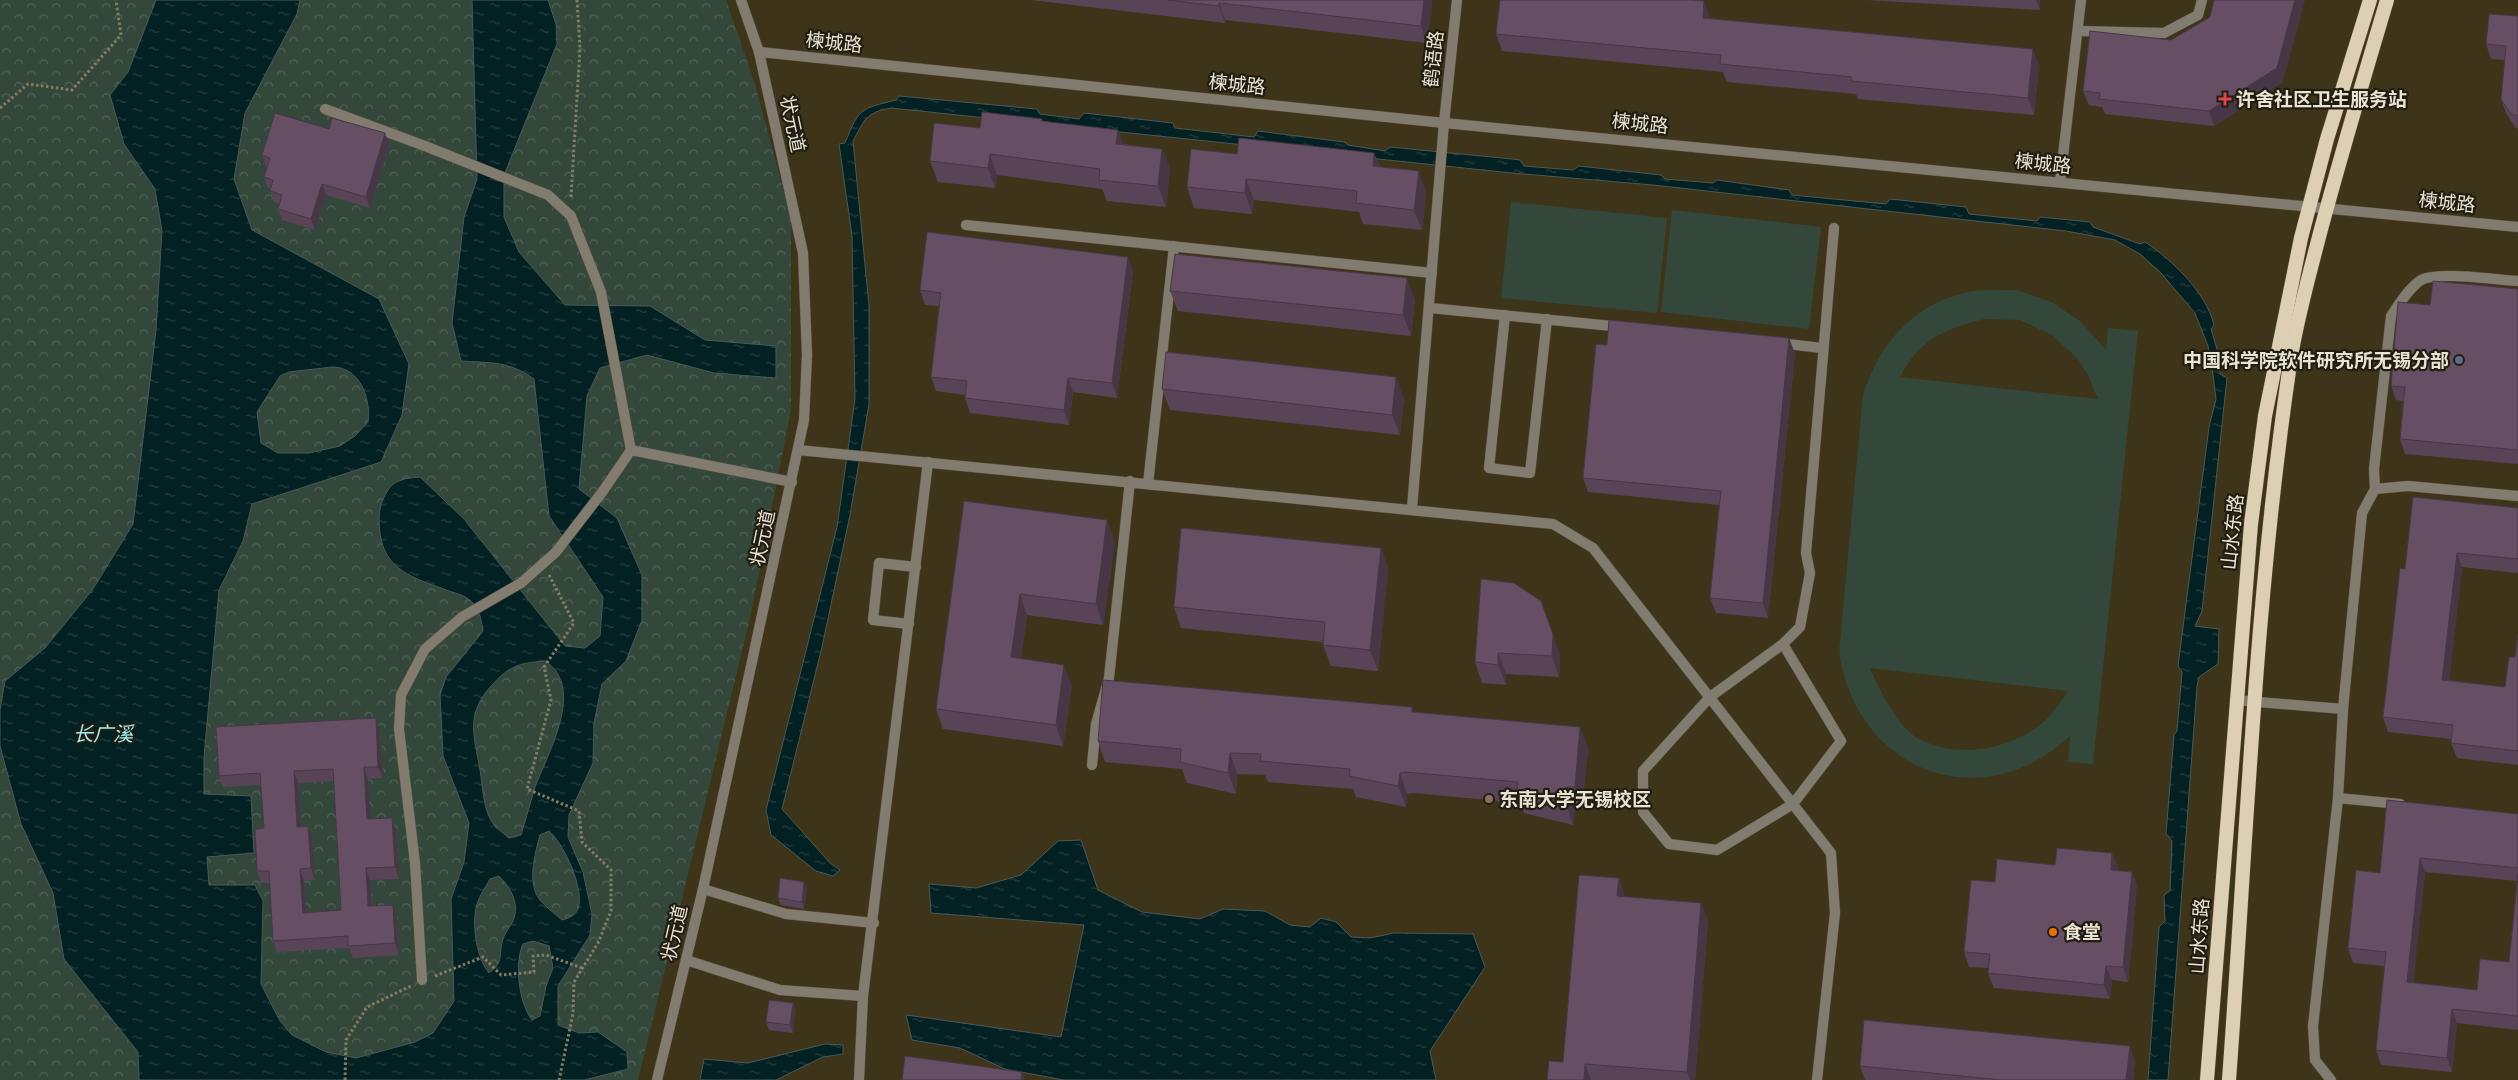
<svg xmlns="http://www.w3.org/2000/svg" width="2518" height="1080" font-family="Commissioner,'Noto Sans SC',sans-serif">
<defs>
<pattern id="park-crowns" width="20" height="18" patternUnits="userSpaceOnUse" patternTransform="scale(1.25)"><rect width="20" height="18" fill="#33483a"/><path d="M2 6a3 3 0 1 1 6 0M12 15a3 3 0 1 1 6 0" fill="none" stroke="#516256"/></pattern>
<pattern id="water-ripples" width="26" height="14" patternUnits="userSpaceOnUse" patternTransform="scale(1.25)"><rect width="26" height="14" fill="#032022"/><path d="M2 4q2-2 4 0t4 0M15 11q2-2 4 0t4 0" fill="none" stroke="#284041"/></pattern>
</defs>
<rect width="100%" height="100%" fill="#3e341a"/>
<g fill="#33483a" fill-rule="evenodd">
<path d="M1511,202L1667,218L1657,313L1501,298Z"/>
<path d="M1672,210L1821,227L1809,329L1661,312Z"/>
<path d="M2017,290L2052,302L2081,322L2106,350L2108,328L2138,331L2093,764L2068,762L2070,736C1981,819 1857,772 1839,652L1863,395C1881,340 1916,301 1974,291C1988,289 2003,290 2017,290ZM1984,319L2020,320L2052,335L2077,358L2088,375L2098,399L1900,377C1921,338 1943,330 1984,319ZM1870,668L2068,691C2060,702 2052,716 2041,724C2008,750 1959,759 1919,739C1898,728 1879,689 1870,668Z"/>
</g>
<path fill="url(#park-crowns)" d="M0,0H726L754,81L791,218V410L750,618L638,1080H0Z"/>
<g fill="url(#water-ripples)" stroke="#485a57" fill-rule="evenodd">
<path d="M156,0H300L297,14L245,113L234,179L252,230L379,299L409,364L402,415L381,462L252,504L243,541L219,590L204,757V794L251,796L254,853L207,857L209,885H255L263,901L261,984L280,1021L292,1035L326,1052L356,1058L415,1042L433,1033L454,1001L451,899L464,862L469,823L443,756L440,695L446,677L483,631C481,618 479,606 467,598C463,595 455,593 449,591C420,580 388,573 381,539C379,528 378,516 381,505C389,482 397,479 420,477L464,519L565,646L585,648L600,636L603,597L549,516L534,379C509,361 491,363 461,361L452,323L464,217L477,179L472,0H548L556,24L557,44L504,175V217L519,252L565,305L650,306L705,340L776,346V378L714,373L647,355L600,368L587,396L579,489L617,518L642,575V620L626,661L602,684L594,723L593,763L569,815L568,837L583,872L592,914L590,935L558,986V1025L579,1033L598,1032L627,1052L628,1069L584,1080H139L138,1052L64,959L53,893L21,824L0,746V710L5,681L45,648L93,589L133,524L156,330L162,231L155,189L124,144L110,95L128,72ZM332,367C360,367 371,398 368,422L355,436L340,446L309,453H278L261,443L257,412L280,376L289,372ZM545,661C586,687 548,753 535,787C530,803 526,819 521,835L509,838C505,834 498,830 494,825C483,811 483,787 480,770C474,735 465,714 492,685C509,666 519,663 545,661ZM549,831C564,844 585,889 578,909C575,916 569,918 562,920C555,914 547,908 541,901C526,885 535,854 540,835ZM499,876C511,888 520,904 513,921C510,927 505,932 503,939C498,955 505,961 489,973C477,959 472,927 476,908C478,898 485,888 490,879ZM533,941L549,946L553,968L546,986L540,1016L532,1020C519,1003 514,964 523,944Z"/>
<path d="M899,96L1037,109L1040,114L1079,119L1084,113L1173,123L1175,128L1254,137L1258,131L1344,142L1348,145L1385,151L1390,147L1512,159L1520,160L1524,166L1573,170L1579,166L1661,175L1665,179L1713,183L1717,180L1789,190L1792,195L1886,204L1890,199L1966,207L1969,214L2037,221L2040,217L2090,222L2093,227L2140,244L2145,242C2172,260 2206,292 2214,325L2211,329L2217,349L2220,374L2227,378L2202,611L2195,626L2219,629L2218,664L2199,677L2197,686L2168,1080H2148L2159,927L2165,921L2164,895L2170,891L2172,841L2166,834L2174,735L2177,731L2182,672L2178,666L2209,427L2216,399L2213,375L2208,346L2195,313L2161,273L2140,254L2115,240L2066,231L1653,185L1512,173L891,108C865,113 865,119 853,141L869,306V404L850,515L822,647L782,809L830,863L840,870L833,876L816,871L771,835L766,810L837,527L855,399L852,236L839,144L845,143C859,108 860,109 896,100Z"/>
<path d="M1081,840L1098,890L1142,912L1200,919L1223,909L1265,911L1290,925L1310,927L1321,918L1336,922L1351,937L1370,938L1394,933L1473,934L1485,967L1430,1051L1436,1080H1064L1005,1069L960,1048L912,1040L906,1015L1061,1037L1084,925L931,913L929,884L976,888L1021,875L1058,841Z"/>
<path d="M825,1044L843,1045V1054L823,1057L776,1080H700L704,1059L748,1063Z"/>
</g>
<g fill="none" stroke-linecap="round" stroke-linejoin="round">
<g stroke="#595038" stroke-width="11">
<g id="service">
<path d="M2079,31L2164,33L2198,15L2202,0"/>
<path d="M325,109L425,146L548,195L571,216L601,292L631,450L603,491L556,552L521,583L462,617L425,649L401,695L399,729L415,863L422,980"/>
<path d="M2060,182L2081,0"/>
<path d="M966,225L1432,273"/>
<path d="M1430,308L1622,327"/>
<path d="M1505,315L1489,468L1530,473L1547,319"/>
<path d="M1778,343L1822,348"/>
<path d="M631,450L792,482"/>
<path d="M798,450L1553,524L1593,548L1831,853L1835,913L1817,1080"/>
<path d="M1148,484L1174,246"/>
<path d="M2375,489L2374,469L2391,316C2399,304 2409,288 2421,280C2438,271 2497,280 2518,281"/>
<path d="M1412,508L1444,123"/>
<path d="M909,624L873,620L879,563L916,567"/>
<path d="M1783,644L1841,741L1793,804L1717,850L1669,844L1643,812V771L1710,697L1783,644L1800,627L1810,573L1806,553L1834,228"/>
<path d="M2235,700L2343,709"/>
<path d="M1092,765L1096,724L1109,678L1130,481"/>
<path d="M2338,798L2400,804"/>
<path d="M703,889L786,914L874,923"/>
<path d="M686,960L780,990L863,996"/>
<path d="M859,1080L863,996L928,462"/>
<path d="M2331,1080L2315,1060L2313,1026L2338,798L2343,709L2362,513L2375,489L2408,486L2518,496"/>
</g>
</g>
<g stroke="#595038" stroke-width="11">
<g id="minor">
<path d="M759,52L1444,123L2518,227"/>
<path d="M1444,123L1457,0"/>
<path d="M657,1080L703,889L804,420L807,355L803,253L759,52L741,0"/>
</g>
</g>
<g stroke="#595038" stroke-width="15">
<g id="trunk">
<path d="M2207,1080L2251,524L2265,416L2301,238L2327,139L2370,0"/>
<path d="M2229,1080C2247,837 2255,592 2292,351C2299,311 2310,272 2320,233C2341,155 2364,77 2387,0"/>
</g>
</g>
<g stroke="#857c66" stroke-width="3" stroke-dasharray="2.5 2.5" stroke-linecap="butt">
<path d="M0,108L28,84L72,90L121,35L116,0"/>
<path d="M571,197L580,48L577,0"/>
<path d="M549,575L574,623L544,667L551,700L527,789L579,811L582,842L611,870V911L598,943L574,982L573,1014L559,1080"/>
<path d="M435,976L483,957L501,975L534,972L533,956L546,955L582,968"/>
<path d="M345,1080L346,1040L367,1007L411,986"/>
</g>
<use href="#service" stroke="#827c70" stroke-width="10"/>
<use href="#minor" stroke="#827c70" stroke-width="10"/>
<use href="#trunk" stroke="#ddcfb3" stroke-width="14"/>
</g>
<g fill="#584456" fill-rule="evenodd">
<path d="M1031,0H1432L1427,43L1225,20V23Z"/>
<path d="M1866,0H2040V10Z"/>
<path d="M2518,16V129L2515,127L2506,113L2501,99L2505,60L2491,59L2486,44Z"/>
<path d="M1710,18L2039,66L2034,115L1858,99L1856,94L1727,82L1723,72L1502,51L1496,34Z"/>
<path d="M2171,40L2283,82L2214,126L2105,114L2102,107L2089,105L2083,91Z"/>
<path d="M1042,119L1043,121L1123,144L1162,149L1170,169L1166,207L1107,201L1102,189L997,175L995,188L938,182L930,161L980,128Z"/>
<path d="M329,129L389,144L370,208L326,195L315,230L282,220L278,209L279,204L274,202L270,191L271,189L268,188L264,177L267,167L266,166L262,155Z"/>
<path d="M1374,153L1380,167L1426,192L1422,230L1363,224L1359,212L1254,200L1252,214L1194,208L1187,187L1237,154Z"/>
<path d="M1133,271L1117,398L1073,392L1069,425L970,413L965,398V395L936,391L931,377L939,306L925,305L920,290Z"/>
<path d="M2518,289V464L2405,454L2400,439L2403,401L2396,400L2391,386L2430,305Z"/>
<path d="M1170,291L1415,299L1411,336L1178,311Z"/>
<path d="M1607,345L1795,353L1768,618L1716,613L1710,598L1719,505L1588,492L1583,478Z"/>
<path d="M1162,389L1404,398L1400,435L1170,410Z"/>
<path d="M964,501L1115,541L1103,625L1027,615L1021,659L1072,685L1063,746L943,729L936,709Z"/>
<path d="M2518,508V573L2462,567L2449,680L2505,687L2515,657L2518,634V765L2457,758L2451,743L2452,739L2388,732L2383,717L2405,569Z"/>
<path d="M1381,548L1388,569L1378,671L1331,666L1323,645V642L1181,628L1174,607Z"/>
<path d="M1481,579L1560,655L1559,677L1506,674V685L1482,683L1475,662Z"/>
<path d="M1414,712L1580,727L1588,748L1582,808L1575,807L1573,825L1524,813L1521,803L1413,793L1407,794L1406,807L1356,797L1353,789L1268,782L1265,775L1237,774L1236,794L1187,783L1182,769L1105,762L1098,741Z"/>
<path d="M376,718L380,730L383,778L368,779L370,819L392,818L396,830L399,879L370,880L372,906L397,917L399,955L353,958L349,948L277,952L273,941L270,883H261L257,871L264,828L261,785L223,787L219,776ZM334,781L341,910L306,912L304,881L315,880L312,838L301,826L298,783Z"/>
<path d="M2518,814V1030L2457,1023L2452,1072L2381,1065L2376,1050L2384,966L2353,963L2348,948L2380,873ZM2425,872L2517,881L2509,962L2477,990L2413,983Z"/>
<path d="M2112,853L2118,868L2117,871L2132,872L2137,887L2128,982L2112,980L2110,999L1994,988L1988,973L1989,968L1969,967L1964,952L2055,865Z"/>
<path d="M804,882L807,889L804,909L781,905L778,898Z"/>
<path d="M1625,897L1701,903L1708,921L1695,1080H1547L1563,1062Z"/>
<path d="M793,1003L795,1010L793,1033L769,1030L766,1022Z"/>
<path d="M2135,1060L2133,1080H1865L1860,1066Z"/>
</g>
<g fill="#473746">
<path d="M1424,0H1432L1427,43L1421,26Z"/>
<path d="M2036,0H2040V10Z"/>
<path d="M2295,0H2305L2283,82L2214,126L2209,111Z"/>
<path d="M1704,1L1710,18H1703Z"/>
<path d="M1219,3L1225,20V23L1219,6Z"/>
<path d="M2033,49L2039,66L2034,115L2028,98Z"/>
<path d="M1118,130L1126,151L1116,144Z"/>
<path d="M385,133L389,144L370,208L366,197Z"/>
<path d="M1162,149L1170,169L1166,207L1158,186Z"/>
<path d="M1374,153L1382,174L1373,166Z"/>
<path d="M990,154L997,175L995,188L988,168Z"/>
<path d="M1419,171L1426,192L1422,230L1414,210Z"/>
<path d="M1246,179L1254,200L1252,214L1245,193Z"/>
<path d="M322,184L326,195L315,230L311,219Z"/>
<path d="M1128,257L1133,271L1117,398L1112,383Z"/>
<path d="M1407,278L1415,299L1411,336L1403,315Z"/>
<path d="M1789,338L1795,353L1768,618L1763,603Z"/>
<path d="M1396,377L1404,398L1400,435L1392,415Z"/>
<path d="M1068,378L1073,392L1069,425L1064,410Z"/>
<path d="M1107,520L1115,541L1103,625L1096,604Z"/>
<path d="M1381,548L1388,569L1378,671L1370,650Z"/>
<path d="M2457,553L2462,567L2448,694L2442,680Z"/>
<path d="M1020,594L1027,615L1018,678L1011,657Z"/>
<path d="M1553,634L1560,655L1559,677L1552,656Z"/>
<path d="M1498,653L1506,674V685L1498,665Z"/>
<path d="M1064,665L1072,685L1063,746L1056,725Z"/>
<path d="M376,718L380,730L383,778L378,767Z"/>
<path d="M1580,727L1588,748L1582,808L1575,787Z"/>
<path d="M1230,753L1237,774L1236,794L1228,773Z"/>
<path d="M364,767L368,779L371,831L367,819Z"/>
<path d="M294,771L298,783L302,838L297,827Z"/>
<path d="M1400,773L1407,794L1406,807L1398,786Z"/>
<path d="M1567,787L1575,807L1573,825L1566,804Z"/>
<path d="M392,818L396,830L399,879L395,867Z"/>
<path d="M308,826L312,838L315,880L311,868Z"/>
<path d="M2112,853L2118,868L2116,885L2111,870Z"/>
<path d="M2420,858L2425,872L2412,997L2407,982Z"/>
<path d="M366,868L370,880L372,918L368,906Z"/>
<path d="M300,869L304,881L307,925L303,913Z"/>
<path d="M2132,872L2137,887L2128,982L2123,967Z"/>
<path d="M1619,878L1625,896H1617Z"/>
<path d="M804,882L807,889L804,909L802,902Z"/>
<path d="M1701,903L1708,921L1695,1080H1690L1687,1072Z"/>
<path d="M393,905L397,917L399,955L395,943Z"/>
<path d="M2106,966L2112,980L2110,999L2104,985Z"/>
<path d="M793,1003L795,1010L793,1033L790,1025Z"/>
<path d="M2452,1009L2457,1023L2452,1072L2447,1058Z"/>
<path d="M2130,1046L2135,1060L2133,1080H2126Z"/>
<path d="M1585,1064L1591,1080H1584Z"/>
<path d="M1022,1072L1025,1080H1021Z"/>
</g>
<g fill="#664f64" stroke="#473746" fill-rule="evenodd">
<path d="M1168,0H1424L1421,26L1219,3V6Z"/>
<path d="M1500,0H1692L1704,1L1703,18L2033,49L2028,98L1851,81L1852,77L1720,64L1721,55L1496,34Z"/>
<path d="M2214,0H2295L2277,68L2209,111L2099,99L2100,93L2083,91L2090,31L2171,40L2210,17Z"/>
<path d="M2489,14L2518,16V116L2510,113L2501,99L2506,46L2486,44Z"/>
<path d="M982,112L1042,119L1041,121L1118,130L1116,144L1162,149L1158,186L1099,180L1100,169L990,154L988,168L930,161L934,123L980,128Z"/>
<path d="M275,113L329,129L332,118L385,133L366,197L322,184L311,219L278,209L282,195L270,191L273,180L264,177L270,158L262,155Z"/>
<path d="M1239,138L1374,153L1373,166L1419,171L1414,210L1356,203L1357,191L1246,179L1245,193L1187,187L1191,149L1237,154Z"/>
<path d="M927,232L1128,257L1112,383L1068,378L1064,410L965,398L967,381L931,377L941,293L920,290Z"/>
<path d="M1175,254L1407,278L1403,315L1170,291Z"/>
<path d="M2433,281L2518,289V450L2400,439L2405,387L2391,386L2398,302L2430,305Z"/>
<path d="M1609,320L1789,338L1763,603L1710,598L1721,491L1583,478L1596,344L1607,345Z"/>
<path d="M1166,352L1396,377L1392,415L1162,389Z"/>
<path d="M2413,497L2518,508V559L2457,553L2442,680L2505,687L2509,657H2515L2518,634V751L2451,743L2453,725L2383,717L2400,568L2405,569Z"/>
<path d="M964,501L1107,520L1096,604L1020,594L1011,657L1064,665L1056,725L936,709Z"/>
<path d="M1181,528L1381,548L1370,650L1323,645L1325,622L1174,607Z"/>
<path d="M1481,579L1514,583L1541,601L1553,634L1552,656L1498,653V665L1475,662Z"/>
<path d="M1103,680L1412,707V712L1580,727L1575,787H1567L1566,804L1517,792L1518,782L1405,772L1400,773L1398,786L1349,776L1350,769L1260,761L1261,754L1230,753L1228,773L1180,762L1181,749L1098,741Z"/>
<path d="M376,718L378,767H364L367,819L392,818L395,867L366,868L368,906L393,905L395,943L348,946V936L273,941L269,871H257L255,829L264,828L260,773L219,776L216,727ZM333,769L341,910L303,913L300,869L311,868L308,826L297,827L294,771Z"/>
<path d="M2387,800L2518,814V868L2420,858L2407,982L2477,990L2480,959L2509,962L2518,874V1016L2452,1009L2447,1058L2376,1050L2386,952L2348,948L2356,870L2380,873Z"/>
<path d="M2057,848L2112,853L2111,870L2132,872L2123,967L2106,966L2104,985L1988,973L1990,954L1964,952L1971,880L1995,882L1997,859L2055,865Z"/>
<path d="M1579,875L1619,878L1617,896L1701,903L1687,1072L1585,1064L1584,1080H1547L1549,1061L1563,1062Z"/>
<path d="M780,878L804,882L802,902L778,898Z"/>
<path d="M769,1000L793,1003L790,1025L766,1022Z"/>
<path d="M1864,1020L2130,1046L2126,1080H2002L1860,1066Z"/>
<path d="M905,1056L1022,1072L1021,1080H902Z"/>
</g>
<path fill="#e0444e" stroke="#211d11" stroke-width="2" d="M2222.5 91.5h5v5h5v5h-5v5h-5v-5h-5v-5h5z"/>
<circle fill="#5c6f8a" stroke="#211d11" stroke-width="2" cx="2459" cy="360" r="5"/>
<circle fill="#8d6e63" stroke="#211d11" stroke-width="2" cx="1489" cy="799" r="5"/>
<circle fill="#e8710a" stroke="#211d11" stroke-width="2" cx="2053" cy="932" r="5"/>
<g text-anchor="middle" stroke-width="4.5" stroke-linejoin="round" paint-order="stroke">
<g font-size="19" fill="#e9e3d3" stroke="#211d11">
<text transform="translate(834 42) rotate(6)" y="7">楝城路</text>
<text transform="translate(1433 59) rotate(-84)" y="7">鹤语路</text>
<text transform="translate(1237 84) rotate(6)" y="7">楝城路</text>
<text transform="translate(1640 123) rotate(6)" y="7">楝城路</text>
<text transform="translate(793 124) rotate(78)" y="7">状元道</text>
<text transform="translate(2043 163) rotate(6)" y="7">楝城路</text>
<text transform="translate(2447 202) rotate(6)" y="7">楝城路</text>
<text transform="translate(2232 532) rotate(-84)" y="7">山水东路</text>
<text transform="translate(762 538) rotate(-78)" y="7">状元道</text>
<text transform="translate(674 933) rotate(-77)" y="7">状元道</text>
<text transform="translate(2199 936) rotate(-86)" y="7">山水东路</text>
</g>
<g font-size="19" font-weight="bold" fill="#e9e3d3" stroke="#211d11" text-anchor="start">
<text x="2236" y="106">许舍社区卫生服务站</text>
<text x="2449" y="367" text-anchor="end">中国科学院软件研究所无锡分部</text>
<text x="1499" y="806">东南大学无锡校区</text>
<text x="2063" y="939">食堂</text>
</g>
<g font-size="20" font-style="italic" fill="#a1ecef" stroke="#211d11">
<text x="103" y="741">长广溪</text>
</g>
</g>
</svg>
